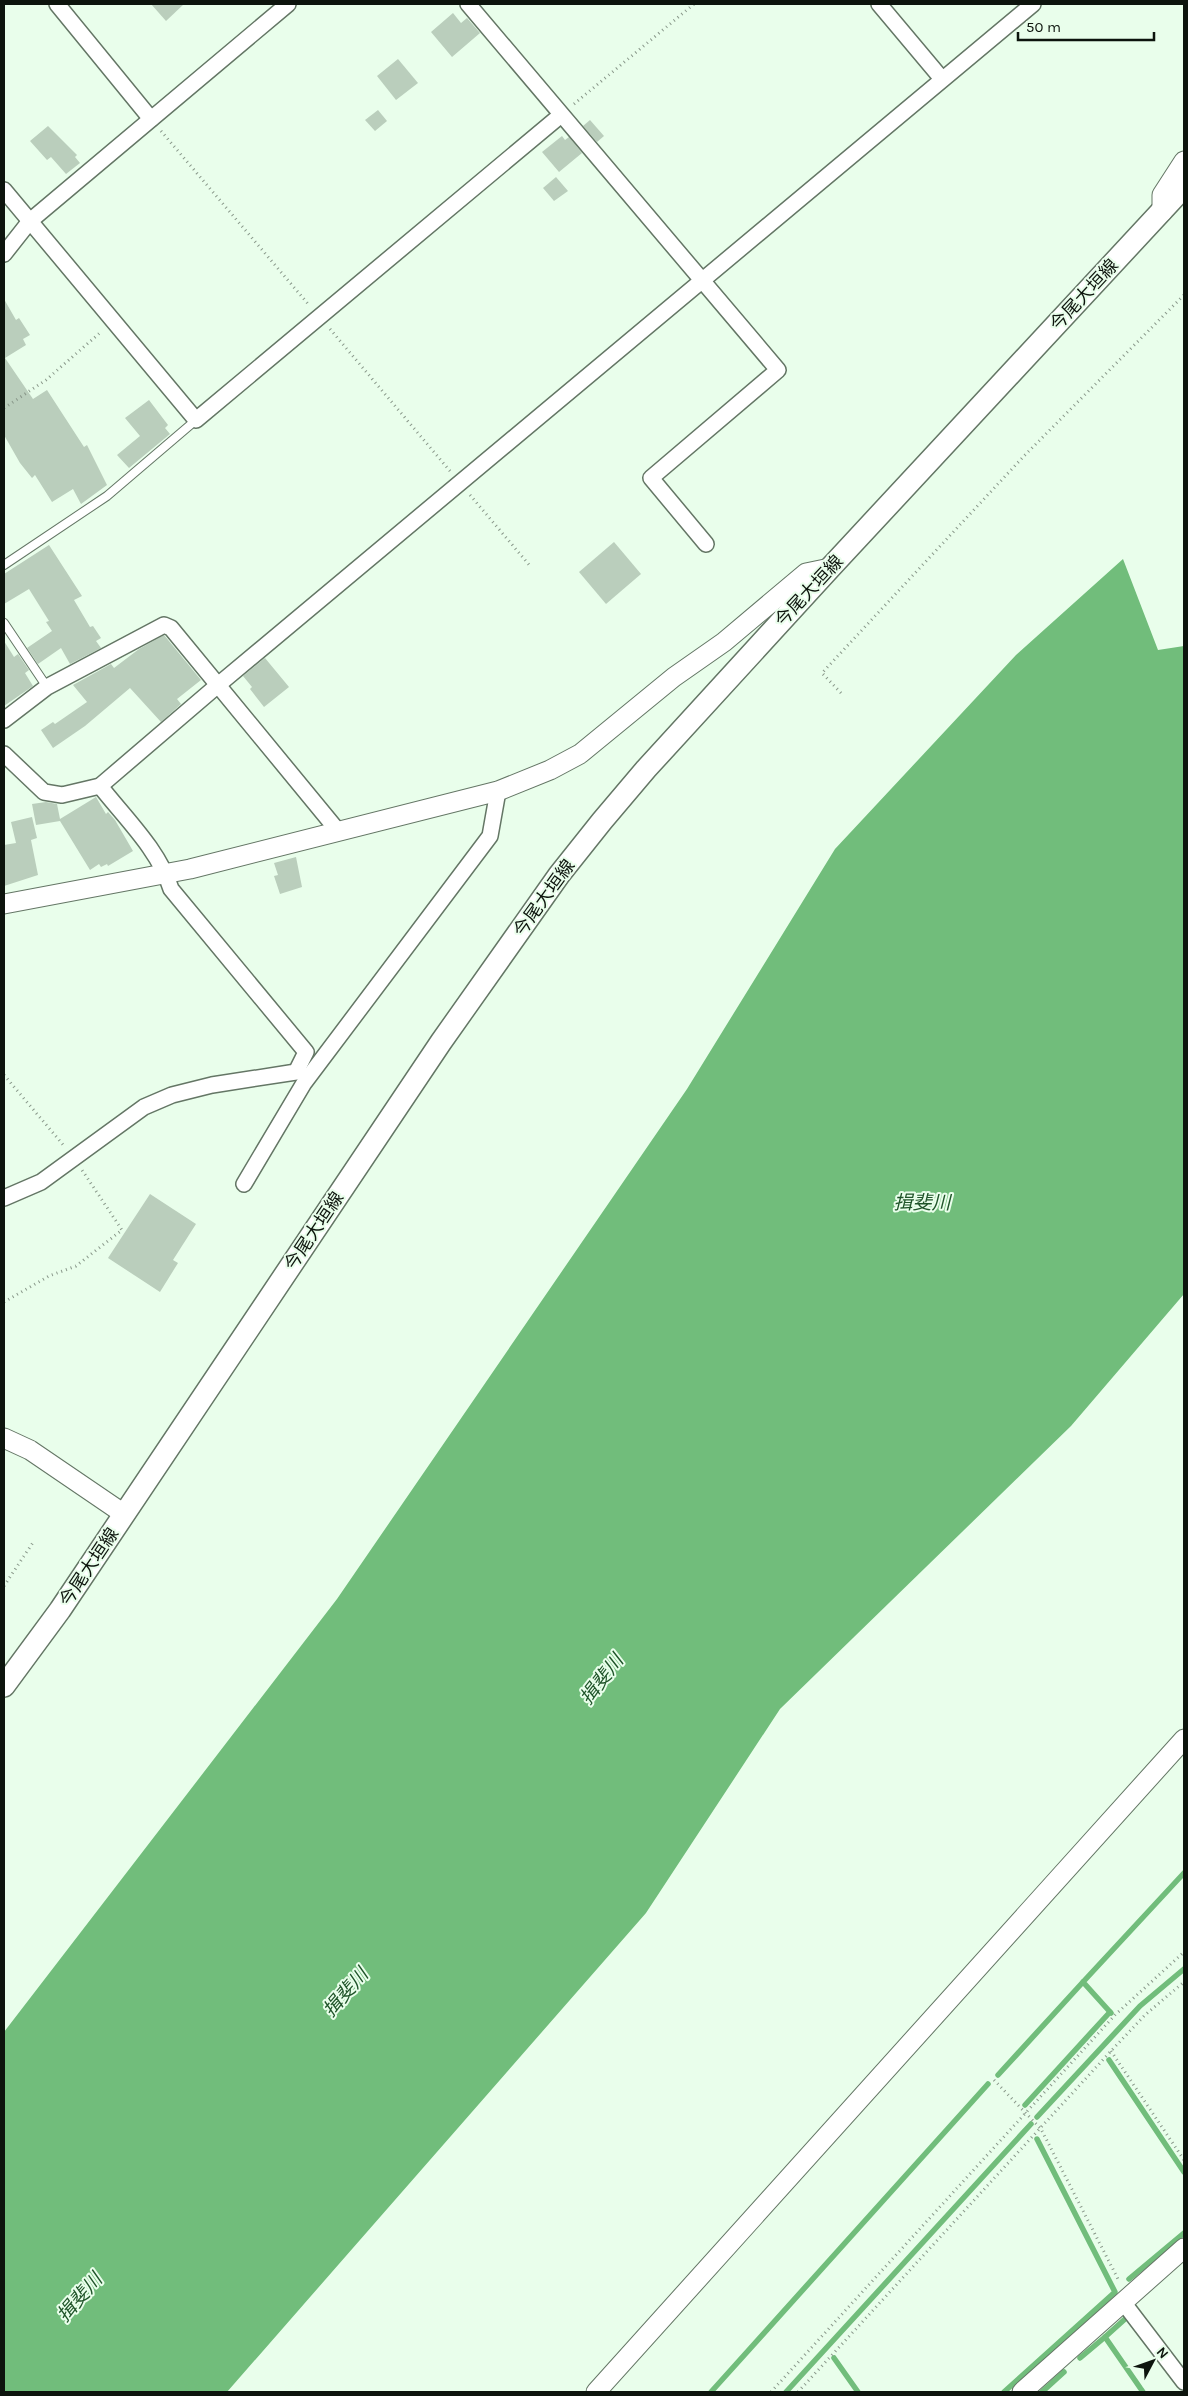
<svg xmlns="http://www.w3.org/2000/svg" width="1188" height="2396" font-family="Karla,'Noto Sans JP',sans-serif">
<rect width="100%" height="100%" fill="#e9feeb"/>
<path fill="#71bd7b" d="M1123,559L1158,650L1184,646V1294L1071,1426L780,1709L646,1913L227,2392H4V2032L337,1599L687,1089L835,849L1016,655Z"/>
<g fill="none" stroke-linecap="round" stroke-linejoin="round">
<g stroke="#71bd7b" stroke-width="5.5">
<path d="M1111,2013L1083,1982L1184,1873"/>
<path d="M1109,2060L1184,2172"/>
<path d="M998,2075L1083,1982"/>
<path d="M1025,2105L1110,2012"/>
<path d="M1037,2117L1140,2006L1184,1969"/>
<path d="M1129,2279L1184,2233"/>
<path d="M1105,2337L1125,2319"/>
<path d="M834,2358L858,2392"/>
<path d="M1080,2358L1105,2337L1143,2392"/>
<path d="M711,2392L988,2084"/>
<path d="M786,2392L1031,2124"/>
<path d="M1004,2392L1115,2292L1037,2139"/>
<path d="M1042,2392L1064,2372"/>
</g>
</g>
<g fill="#bacebc">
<path d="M151,4H184L166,21Z"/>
<path d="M453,13L461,23L467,18L480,33L452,57L431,32Z"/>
<path d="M398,59L418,83L396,100L377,76Z"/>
<path d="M378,110L387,121L375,131L365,120Z"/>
<path d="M590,120L604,136L597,142L583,126Z"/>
<path d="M48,126L77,155L75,157L80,163L66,174L51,157L47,160L30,141Z"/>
<path d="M562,136L565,140L569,137L582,153L559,172L542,152Z"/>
<path d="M556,177L568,191L554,201L543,188Z"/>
<path d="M4,299L16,320L19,318L30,335L23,339L26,345L5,358L33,399L47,390L84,447L87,445L107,485L81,504L73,489L52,502L35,475L32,478L20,463L4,435Z"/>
<path d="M149,400L168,425L165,428L170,434L129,468L117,455L140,436L125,418Z"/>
<path d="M614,542L641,574L606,604L579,572Z"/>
<path d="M49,545L82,596L74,600L90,627L93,626L101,638L96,641L101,648L70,664L61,648L38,664L27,648L52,631L46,622L49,621L29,589L4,604V574Z"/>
<path d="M164,635L201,680L177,699L181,704L161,722L130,688L85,726L53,748L41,730L53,722L55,724L87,702L73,685L111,664L114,668L139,649Z"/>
<path d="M4,641L14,657L18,654L29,670L25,673L33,686L4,706Z"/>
<path d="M265,658L289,687L264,707L250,689L252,687L243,676Z"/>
<path d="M96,797L106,814L108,812L115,820L133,851L108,866L107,864L101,867L99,864L90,870L60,821L36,825L32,804L46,802L57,804L60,819Z"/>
<path d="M32,817L37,838L31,840L38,875L4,886V845L16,843L11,822Z"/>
<path d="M296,857L302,887L280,894L274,876L278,875L274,863Z"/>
<path d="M150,1194L196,1224L173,1260L178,1263L160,1292L108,1258Z"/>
</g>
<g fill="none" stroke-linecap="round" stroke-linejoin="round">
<g stroke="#647665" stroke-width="10">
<g id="service">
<path d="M4,565L107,496L196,420"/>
<path d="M4,623L47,687"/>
</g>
</g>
<g stroke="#647665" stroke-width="18">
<g id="minor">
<path d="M57,4L151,119"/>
<path d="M468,4L778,370L651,478L706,544"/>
<path d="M879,4L942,79"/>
<path d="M4,190L196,420L561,115"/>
<path d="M4,254L30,221L288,4"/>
<path d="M4,720L47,687L164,625L171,628L338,831"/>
<path d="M4,754L44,792L62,795L100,786L218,685L1033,4"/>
<path d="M244,1184L304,1083L490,836L498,791"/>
<path d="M4,1198L41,1182L144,1107L172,1095L212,1085L296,1072L306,1052L171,889C159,850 125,818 100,786"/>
<path d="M1123,2302L1184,2382"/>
</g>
</g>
<g stroke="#647665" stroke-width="21">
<g id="tertiary">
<path d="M1162,212V195L1184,161"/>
<path d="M4,904L190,869L498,791L550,770L580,754L674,677L724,642L806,573L830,568"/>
<path d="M4,1438L30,1450L124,1514"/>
<path d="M596,2392L1184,1739"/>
<path d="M1022,2392L1184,2248"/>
</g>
</g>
<g stroke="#647665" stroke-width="24">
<path id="secondary" d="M4,1686L60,1610L441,1042L559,875L602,821L646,769L830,568L1184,187"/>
</g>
<g stroke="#89988a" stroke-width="3" stroke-dasharray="1 4" stroke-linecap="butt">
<path d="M574,104L694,4"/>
<path d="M161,131L309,305"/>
<path d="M330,329L450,471"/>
<path d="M4,408L46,380L102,331"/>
<path d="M470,495L531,567"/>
<path d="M841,693L822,673L1024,456L1184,295"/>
<path d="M4,1075L65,1147"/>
<path d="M4,1302L49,1276L76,1266L122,1230L82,1170"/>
<path d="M4,1586L34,1541"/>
<path d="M1111,2051L1184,2160"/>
<path d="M994,2080L1041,2129L1119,2281"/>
<path d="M771,2392L1115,2015L1184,1952"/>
<path d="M798,2392L1111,2051L1145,2015L1184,1982"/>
</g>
<use href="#service" stroke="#fff" stroke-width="8"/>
<use href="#minor" stroke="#fff" stroke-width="15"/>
<use href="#tertiary" stroke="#fff" stroke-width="19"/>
<use href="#secondary" stroke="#fff" stroke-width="21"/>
</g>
<g text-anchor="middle" stroke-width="4" stroke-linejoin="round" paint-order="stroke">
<g font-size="18" fill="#0d140d" stroke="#e9feeb">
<text transform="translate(1084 295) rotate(-47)" y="6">今尾大垣線</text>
<text transform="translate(809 591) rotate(-47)" y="6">今尾大垣線</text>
<text transform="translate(544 898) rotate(-54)" y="6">今尾大垣線</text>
<text transform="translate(314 1231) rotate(-56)" y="6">今尾大垣線</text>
<text transform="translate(89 1567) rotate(-56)" y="6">今尾大垣線</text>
</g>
<g font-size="19" font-style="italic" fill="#1f5429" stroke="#e9feeb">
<text x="922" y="1209">揖斐川</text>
<text transform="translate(601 1679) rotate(-52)" y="7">揖斐川</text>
<text transform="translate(345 1992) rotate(-49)" y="7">揖斐川</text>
<text transform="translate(79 2297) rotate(-49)" y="7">揖斐川</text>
</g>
</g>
<rect width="1188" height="2396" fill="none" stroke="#0d140d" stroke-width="10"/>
<g transform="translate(1153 2361) rotate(49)" stroke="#e9feeb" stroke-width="4" paint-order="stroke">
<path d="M0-4L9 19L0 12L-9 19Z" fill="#0d140d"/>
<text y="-8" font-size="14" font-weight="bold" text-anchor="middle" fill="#0d140d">N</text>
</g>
<path d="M1018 32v8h136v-8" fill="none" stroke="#0d140d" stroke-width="2.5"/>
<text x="1026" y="32" font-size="15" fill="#0d140d" stroke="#e9feeb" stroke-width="4" paint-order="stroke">50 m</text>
</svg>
